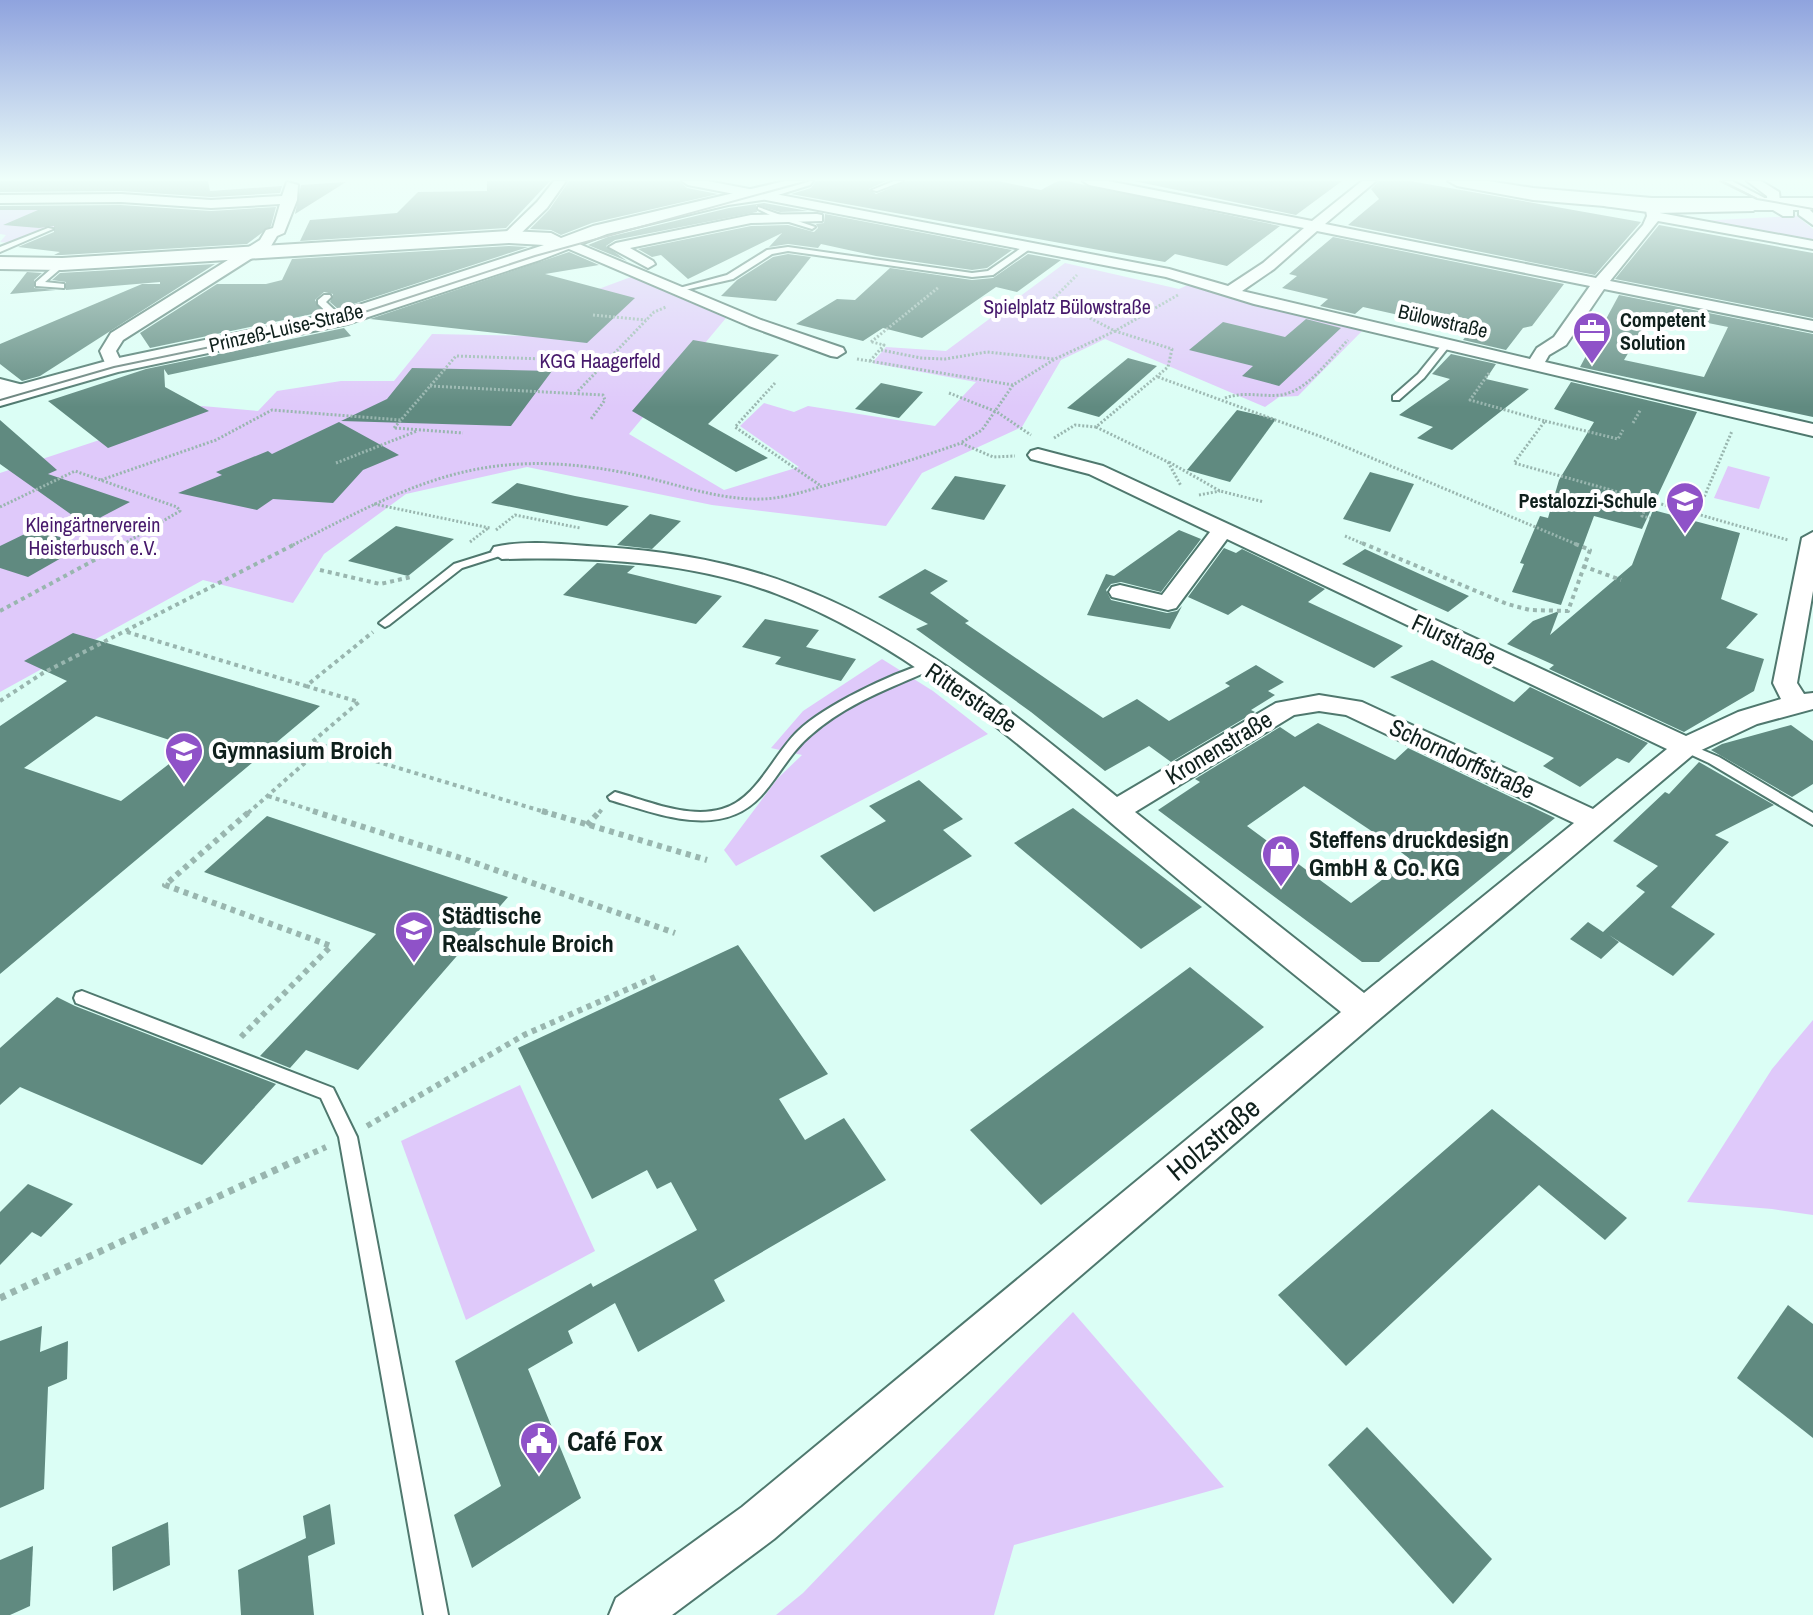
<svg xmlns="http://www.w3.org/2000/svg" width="1813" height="1615" font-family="'Archivo Narrow',sans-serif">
<rect width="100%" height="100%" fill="#dbfef5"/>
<g fill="#dfc9fa">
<path d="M0,206L45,207L74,229L47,227L9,243L0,242L6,235L0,234Z"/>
<path d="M1797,216L1813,229V242L1698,221Z"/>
<path d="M1065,263L1179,289L1190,284L1217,294L1365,328L1298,396L1279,397L1265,407L1105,339L1061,360L1022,427L922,473L886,526L712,505L527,467L406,494L324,554L293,603L203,580L0,692V473L202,406L258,411L277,391L341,381H394L432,334L532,336L536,312L631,277L726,318L629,434L724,490L799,467L740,426L764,403L794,412L808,406L935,426L976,382L872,363L886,347L946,351Z"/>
<path d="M1728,466L1770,477L1759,509L1714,498Z"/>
<path d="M882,659L933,691L988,734L736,866L724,850L778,778L802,755L771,748L803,711Z"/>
<path d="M1813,1020V1215L1772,1209L1687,1202L1772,1069Z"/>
<path d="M520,1085L595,1251L466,1320L401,1141Z"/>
<path d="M1073,1312L1224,1487L1014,1545L994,1615H776L803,1593Z"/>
</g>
<g fill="#608a80" fill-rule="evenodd">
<path d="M0,181H208L210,191L282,186L280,193L211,197L121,191L0,192Z"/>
<path d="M487,181H550L506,228L300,241L310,220L397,213L418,192L487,191Z"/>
<path d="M569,181H679L687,188L718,194L592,223L561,235L551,230L530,229L549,210Z"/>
<path d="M816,181H886L869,189L876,194L906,181H998L1041,190L1058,181H1066L1280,226L1227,266L1175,254L1165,262L791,194L811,188Z"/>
<path d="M1134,181H1342L1296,215Z"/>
<path d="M1379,181H1410L1641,222L1595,275L1348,225L1379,199L1371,189Z"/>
<path d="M346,182L295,214L301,185Z"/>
<path d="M764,203L808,211L780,212L756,205L757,212L615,240L606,246L627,261L588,245L608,237L729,208Z"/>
<path d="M121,205L211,211L276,207L271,226L247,244L62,255H54L60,252L18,247L54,232V226L39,228L3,225L38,210H0V206Z"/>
<path d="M825,214L1012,250L987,268L972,270L876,256L821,244L818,248L788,244L769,247L782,233L688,279L661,255L652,257L638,249L751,226L788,225L814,232L818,228L816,224L824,223Z"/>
<path d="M1659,225L1813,253V318L1615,279Z"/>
<path d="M1333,237L1564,284L1532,326L1523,328L1506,350L1463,340L1470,331L1363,307L1355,314L1320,306L1328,299L1282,288L1297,276L1289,274Z"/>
<path d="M509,246L528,247L338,309L330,302L333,294L324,292L315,300L322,312L150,348L140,333L217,284H266L282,280L292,259Z"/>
<path d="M569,252L599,265L545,274L635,298L587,343L370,319Z"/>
<path d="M788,254L811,257L776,301L721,296L737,280L773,257Z"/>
<path d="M1028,254L1061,260L1017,292L996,287L922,338L883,328L863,341L796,324L837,299L855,300L890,268L972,280L993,278Z"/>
<path d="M215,264L40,376L22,381L0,364V344L142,284H160V282L66,290V282L52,280L60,273Z"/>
<path d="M27,272L42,273L34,280V288L56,290L10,294Z"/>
<path d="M1619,295L1813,334V417L1580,367ZM1653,312L1728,327L1704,377L1624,360Z"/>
<path d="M1306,319L1341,328L1279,386L1242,376L1253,366L1189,350L1223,322L1285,337Z"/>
<path d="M344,328L351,336L168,375L164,369L165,387L209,411L108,448L48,401L146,369Z"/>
<path d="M693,340L779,355L708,424L768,458L736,472L632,411Z"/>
<path d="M1451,354L1496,364L1486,379L1529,389L1452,450L1417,438L1433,427L1399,415L1450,379L1432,374Z"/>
<path d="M1128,358L1157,366L1099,417L1067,408Z"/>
<path d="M412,368L552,371L511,426L341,421L387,399Z"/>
<path d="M1571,382L1697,412L1642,529L1594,516L1561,605L1512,592L1524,564L1520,563L1540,516L1548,518L1559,480L1594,422L1554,409Z"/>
<path d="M881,383L923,392L899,418L855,409Z"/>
<path d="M1237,410L1276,419L1230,482L1187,470Z"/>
<path d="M0,420L57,470L48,474L130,502L86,525L0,464Z"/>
<path d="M339,422L399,455L363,470L333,503L273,499L257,510L178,493L222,475L216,472L268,451L272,454Z"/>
<path d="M1370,472L1414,484L1390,532L1343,519Z"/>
<path d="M955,476L1006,485L984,520L931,509Z"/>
<path d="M517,483L575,496L629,506L607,526L491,503Z"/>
<path d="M1653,510L1740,533L1721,599L1758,614L1726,648L1764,659L1754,691L1684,732L1549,669L1554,665L1507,644L1533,621L1559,611L1550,635L1632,565Z"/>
<path d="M650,514L681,521L652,549L617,545Z"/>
<path d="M396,526L454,539L408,576L348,561Z"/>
<path d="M35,529L84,545L28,577L0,568V546Z"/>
<path d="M1179,530L1201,539L1161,592L1121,582L1111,584L1106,590L1111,600L1167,613L1177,611L1182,606L1170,629L1087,615L1106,574L1114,576Z"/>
<path d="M1224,548L1236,553L1242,549L1325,589L1308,602L1403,646L1374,668L1242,605L1228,615L1188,597Z"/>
<path d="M1365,549L1422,575L1469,596L1448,612L1342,564Z"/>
<path d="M597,563L635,566L627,573L722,596L696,624L563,595Z"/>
<path d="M925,569L948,581L930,593L969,621L965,623L1103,718L1137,699L1169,721L1230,686L1225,683L1256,665L1284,682L1268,691L1275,695L1251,710L1255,712L1171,762L1149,746L1105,771L1031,712L916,629L928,624L878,597Z"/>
<path d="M765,619L819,630L806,647L856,659L841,681L775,664L781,657L742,647Z"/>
<path d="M73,633L320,706L0,974V726L67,681L24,661ZM96,716L191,747L121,801L24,768Z"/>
<path d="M1432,660L1514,702L1530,687L1648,743L1629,763L1617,758L1580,787L1543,766L1554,758L1390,677Z"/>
<path d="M1318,723L1395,760L1408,748L1555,818L1379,962H1362L1158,810L1200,782L1195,779L1280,727L1295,737ZM1304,786L1385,840L1410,859L1351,903L1247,826Z"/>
<path d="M1791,725L1813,741V784L1792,797L1711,750L1722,744Z"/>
<path d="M1699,762L1774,805L1715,835L1729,842L1671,907L1715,934L1673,976L1609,935L1619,942L1601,959L1570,939L1588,922L1603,932L1645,892L1636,886L1658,866L1613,841L1665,792L1669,794Z"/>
<path d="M919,780L963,819L943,830L972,856L874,912L820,856L886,821L869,806Z"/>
<path d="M1073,808L1137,857L1202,907L1141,949L1014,843Z"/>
<path d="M267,816L508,897L358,1070L306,1050L290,1068L260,1056L376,934L204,872Z"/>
<path d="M738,945L828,1074L779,1099L805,1140L844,1118L886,1180L714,1280L725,1301L638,1352L615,1303L568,1331L573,1343L528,1369L581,1498L472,1568L454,1515L501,1486L455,1361L591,1283L593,1287L697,1230L671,1182L657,1189L647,1170L592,1199L518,1048Z"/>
<path d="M1190,967L1264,1027L1041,1205L970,1130Z"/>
<path d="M57,997L75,1006L276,1084L202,1165L20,1087L0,1105V1048Z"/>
<path d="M1492,1109L1627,1218L1605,1240L1539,1185L1346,1366L1278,1295Z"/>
<path d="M28,1184L73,1204L41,1237L32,1232L0,1265V1212Z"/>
<path d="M1788,1305L1813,1324V1438L1737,1378Z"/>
<path d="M42,1326L40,1352L68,1341L67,1379L48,1387L44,1489L0,1508V1341Z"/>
<path d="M1367,1427L1492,1559L1453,1604L1328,1465Z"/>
<path d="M330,1504L335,1544L308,1556L314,1615H241L238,1570L306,1538L303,1516Z"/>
<path d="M168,1522L170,1565L113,1591L112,1547Z"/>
<path d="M33,1546L30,1606L10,1615H0V1560Z"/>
</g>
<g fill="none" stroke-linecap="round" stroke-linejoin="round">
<g stroke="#4f786e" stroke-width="4">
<g id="lane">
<path d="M894,181H903L877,191L872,190Z"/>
<path d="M1724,181H1732L1776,204L1771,205Z"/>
<path d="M1606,203L1655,209L1753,207L1756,209L1753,211L1655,213L1604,206Z"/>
<path d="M758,207L815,227L812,229L776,218L758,209Z"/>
<path d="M48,228L53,229L0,252V247Z"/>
<path d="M1027,244L1034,246L993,275L972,277L788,251L772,254L733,279L676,292L672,290L727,275L767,250L788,247L972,273L988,271Z"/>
<path d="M59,262L66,264L45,282L64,284V288L36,286V282Z"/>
<path d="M324,295H330L331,297L326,302L342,317V321H336L318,304V300Z"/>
<path d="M1444,342L1451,344L1424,378L1399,400H1393V396L1418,374Z"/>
<path d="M502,549L506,550V554L462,568L389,625L385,627L379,623L454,564Z"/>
<path d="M927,663L931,664L933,667L931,670C890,688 846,704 812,734C791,751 779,776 761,796C721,840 658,814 610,800L608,797L615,792C648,801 688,819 722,809C757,799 773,755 798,731C825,705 891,674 927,663Z"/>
<path d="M1686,743L1719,757L1813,813V825L1709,763L1681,750L1679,747Z"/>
<path d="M82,991L333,1088L357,1137L448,1615H424L339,1137L321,1098L76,1003L74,998L76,993Z"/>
</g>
</g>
<g stroke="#4f786e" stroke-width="4">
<g id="street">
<path d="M554,181H566L547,208L514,240H504V234L537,202Z"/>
<path d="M682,181H707L1169,269L1228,286L1263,263L1304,228L1089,185L1083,181H1108L1312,221L1362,181H1376L1325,224L1596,278L1643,225L1647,216L1645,204L1652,200L1659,204L1660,213L1813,241V249L1658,221L1610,281L1813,321V331L1604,289L1566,345L1549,355L1545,362L1813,424V436L1254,304L1166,277L688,185ZM1317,231L1590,286L1554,337L1537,348L1530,359L1242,291L1274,269Z"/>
<path d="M1747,181H1761L1779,192L1780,202L1793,210V216H1783L1768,207L1767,196Z"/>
<path d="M287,182L298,185L297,200L284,233L277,236L271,246L123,340L116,351L123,366L114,371L108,370L100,351L111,333L260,240L266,230L273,228L280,204L211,208L121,202L0,203V195L121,194L211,200L282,196Z"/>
<path d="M1799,209H1809L1813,213V225L1799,215Z"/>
<path d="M817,214L822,215V221L751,223L630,248L653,261L655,264L648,268L609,247L616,243L751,215Z"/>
<path d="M567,239L761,320L843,348L845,352L837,357L831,356L749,326L562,246V240Z"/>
<path d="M0,379L31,387L34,391L25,396L0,390Z"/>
<path d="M1038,449L1103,466L1686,736L1738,712L1781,699L1773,683L1802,538L1813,532V591L1797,683L1804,694L1813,693V709L1757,724L1695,753L1376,1022L774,1539L672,1615H609L616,1598L742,1507L1341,1012C1265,951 1190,890 1116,827C1013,739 905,643 777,594C690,561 595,557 502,559L491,552L494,547C528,539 569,545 603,547C667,551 733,562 793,585C914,630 1018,717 1117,797L1276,703L1319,695L1362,702L1593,809L1667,749L1227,539L1176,608L1168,610L1112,597L1109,592L1112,587L1120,585L1162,595L1210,532L1089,474L1031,459L1028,455L1031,451ZM1319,711L1346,715L1574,823L1364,993L1135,812L1294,715Z"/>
</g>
</g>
<g stroke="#4f786e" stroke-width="4">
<g id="secondary">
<path d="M785,181H813L810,185L762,200L728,205L607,234L540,260L347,324L118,372L0,406V390L114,359L334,313L544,245L509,243L62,270L0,269V257L62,258L509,231L551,233L561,238L593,226Z"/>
<path d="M1448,181H1488L1533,188L1652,198H1813V210H1652L1533,200L1457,186Z"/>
</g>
</g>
<g stroke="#99b6af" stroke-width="3" stroke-dasharray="2 2" stroke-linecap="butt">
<path d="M593,315L646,320"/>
<path d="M871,342L939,287"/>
<path d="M881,350L921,358L945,359L987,352L1054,359"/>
<path d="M857,359L1013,385"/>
<path d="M870,361L884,345L872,342"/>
<path d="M1489,373L1470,400L1545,421L1514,463L1697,514L1732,431"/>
<path d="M1158,377L1322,437L1578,545"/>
<path d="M775,383L735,427L821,486"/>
<path d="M430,386L603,395L605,400L591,419"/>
<path d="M578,391L654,312L666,307"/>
<path d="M949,393L997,412L1031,435"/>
<path d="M1225,398C1245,391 1261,397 1281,395C1308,391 1330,358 1348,340"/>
<path d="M1545,421L1618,439L1623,430"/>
<path d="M1633,423L1641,409"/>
<path d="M1096,427L1168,462L1181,486"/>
<path d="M394,428L456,356L605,361"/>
<path d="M395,428L463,433"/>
<path d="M1054,438L1075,425L1096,427L1168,367L1172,349L1115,331L1053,299L1077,275"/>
<path d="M962,442L982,430L1013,385L1055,359L1115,331L1178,295"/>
<path d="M1169,462L1220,491L1264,502"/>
<path d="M336,463L417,431"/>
<path d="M101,480L216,440L272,410L401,420"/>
<path d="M1199,495L1220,491"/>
<path d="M1649,501L1642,516L1650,518"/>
<path d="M374,504L490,528"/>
<path d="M0,507L75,471L177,507L180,511L122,545"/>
<path d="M1697,514L1788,540"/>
<path d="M496,530L515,515L580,528"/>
<path d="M1345,536L1366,545"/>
<path d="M470,542L488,528"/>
<path d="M293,545C414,483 481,446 621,472C667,480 716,501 763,499C788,498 811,489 834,483C877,471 919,458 961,443L993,457L1015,456"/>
</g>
<g stroke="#99b6af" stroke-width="4" stroke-dasharray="4 4" stroke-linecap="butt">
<path d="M1362,543L1507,604L1530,610L1568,611L1590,550L1573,543"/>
<path d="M1583,566L1621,580"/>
<path d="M320,570L380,584L411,577"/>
<path d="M0,611L126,543"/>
<path d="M127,632L306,686L373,632"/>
<path d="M306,686L359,702L312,742L548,813"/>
<path d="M0,701L43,673L297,543"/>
<path d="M268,796L320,813"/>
<path d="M248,813L324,746"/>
<path d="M599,813L602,809"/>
</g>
<g stroke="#99b6af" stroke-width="6" stroke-dasharray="5 5" stroke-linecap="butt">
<path d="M313,811L467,860L675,933"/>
<path d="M542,811L707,860"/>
<path d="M587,825L600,811"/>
<path d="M241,1037L331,946L165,885L250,811"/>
<path d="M367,1126L524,1035L655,977"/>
<path d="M295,1161L326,1147"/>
</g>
<path stroke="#99b6af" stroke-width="7" stroke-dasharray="6 6" stroke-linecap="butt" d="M0,1298L299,1159"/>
<use href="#lane" fill="#fff" fill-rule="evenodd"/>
<use href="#street" fill="#fff" fill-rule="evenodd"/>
<use href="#secondary" fill="#fff" fill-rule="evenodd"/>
<g stroke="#69827c" stroke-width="2">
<path d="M1720,181L1757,199L1813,209"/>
<path d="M0,400L114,367L340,320L535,256L808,181"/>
</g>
</g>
<linearGradient id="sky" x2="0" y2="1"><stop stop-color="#8fa3de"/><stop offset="0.44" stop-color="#effffa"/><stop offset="1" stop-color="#effffa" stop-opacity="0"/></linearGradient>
<rect width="1813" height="407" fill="url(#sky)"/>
<defs>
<g id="office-pin" transform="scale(2)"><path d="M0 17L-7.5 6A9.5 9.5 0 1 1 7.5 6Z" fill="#8f52c8" stroke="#fff"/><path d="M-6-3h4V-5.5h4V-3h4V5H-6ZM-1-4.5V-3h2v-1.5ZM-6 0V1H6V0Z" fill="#fff"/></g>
<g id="school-pin" transform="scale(2)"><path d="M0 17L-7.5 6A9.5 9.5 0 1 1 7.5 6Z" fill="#8f52c8" stroke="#fff"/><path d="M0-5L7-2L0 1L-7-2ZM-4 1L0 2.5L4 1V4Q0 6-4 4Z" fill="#fff"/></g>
<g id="shop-pin" transform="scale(2)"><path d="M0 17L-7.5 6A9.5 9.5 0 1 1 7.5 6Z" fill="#8f52c8" stroke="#fff"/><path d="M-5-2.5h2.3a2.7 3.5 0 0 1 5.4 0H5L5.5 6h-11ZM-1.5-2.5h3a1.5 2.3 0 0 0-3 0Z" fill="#fff"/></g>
<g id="civic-pin" transform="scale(2)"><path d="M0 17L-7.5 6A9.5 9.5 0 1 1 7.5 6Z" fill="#8f52c8" stroke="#fff"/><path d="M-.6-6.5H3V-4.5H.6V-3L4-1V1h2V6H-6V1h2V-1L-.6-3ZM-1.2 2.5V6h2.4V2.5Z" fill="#fff"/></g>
</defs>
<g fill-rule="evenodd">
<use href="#office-pin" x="1592" y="331"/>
<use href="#school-pin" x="1685" y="501"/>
<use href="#school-pin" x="184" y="751"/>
<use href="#shop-pin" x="1281" y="854"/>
<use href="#school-pin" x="414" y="930"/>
<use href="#civic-pin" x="539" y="1441"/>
</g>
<g text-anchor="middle" stroke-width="8" stroke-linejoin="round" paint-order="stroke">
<g font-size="20" fill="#46186b" stroke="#fff">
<text x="1067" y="314">Spielplatz Bülowstraße</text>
<text x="600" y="368">KGG Haagerfeld</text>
<text x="93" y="532">Kleingärtnerverein<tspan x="93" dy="23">Heisterbusch e.V.</tspan></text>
</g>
<g font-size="20" font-weight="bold" fill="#0f201c" stroke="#fff" text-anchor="start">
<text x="1620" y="327">Competent<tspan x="1620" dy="23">Solution</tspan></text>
<text x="1657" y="508" text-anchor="end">Pestalozzi-Schule</text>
</g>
<g font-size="20" fill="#0f201c" stroke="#fff">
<text transform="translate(1443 321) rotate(13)" y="7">Bülowstraße</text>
<text transform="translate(286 328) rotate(-13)" y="7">Prinzeß-Luise-Straße</text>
</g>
<g font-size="24" fill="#0f201c" stroke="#fff">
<text transform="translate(1454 640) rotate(25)" y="8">Flurstraße</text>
<text transform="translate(971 698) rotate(34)" y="8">Ritterstraße</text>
<text transform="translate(1219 748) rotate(-31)" y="8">Kronenstraße</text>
<text transform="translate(1462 759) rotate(25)" y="8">Schorndorffstraße</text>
</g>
<g font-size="24" font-weight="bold" fill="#0f201c" stroke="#fff" text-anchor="start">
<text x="212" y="759">Gymnasium Broich</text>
<text x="1309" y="848">Steffens druckdesign<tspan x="1309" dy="28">GmbH &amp; Co. KG</tspan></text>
<text x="442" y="924">Städtische<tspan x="442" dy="28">Realschule Broich</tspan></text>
</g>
<g font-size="28" fill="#0f201c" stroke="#fff">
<text transform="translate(1213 1139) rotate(-40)" y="10">Holzstraße</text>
</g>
<g font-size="28" font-weight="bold" fill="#0f201c" stroke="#fff" text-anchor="start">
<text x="567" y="1451">Café Fox</text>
</g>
</g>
</svg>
